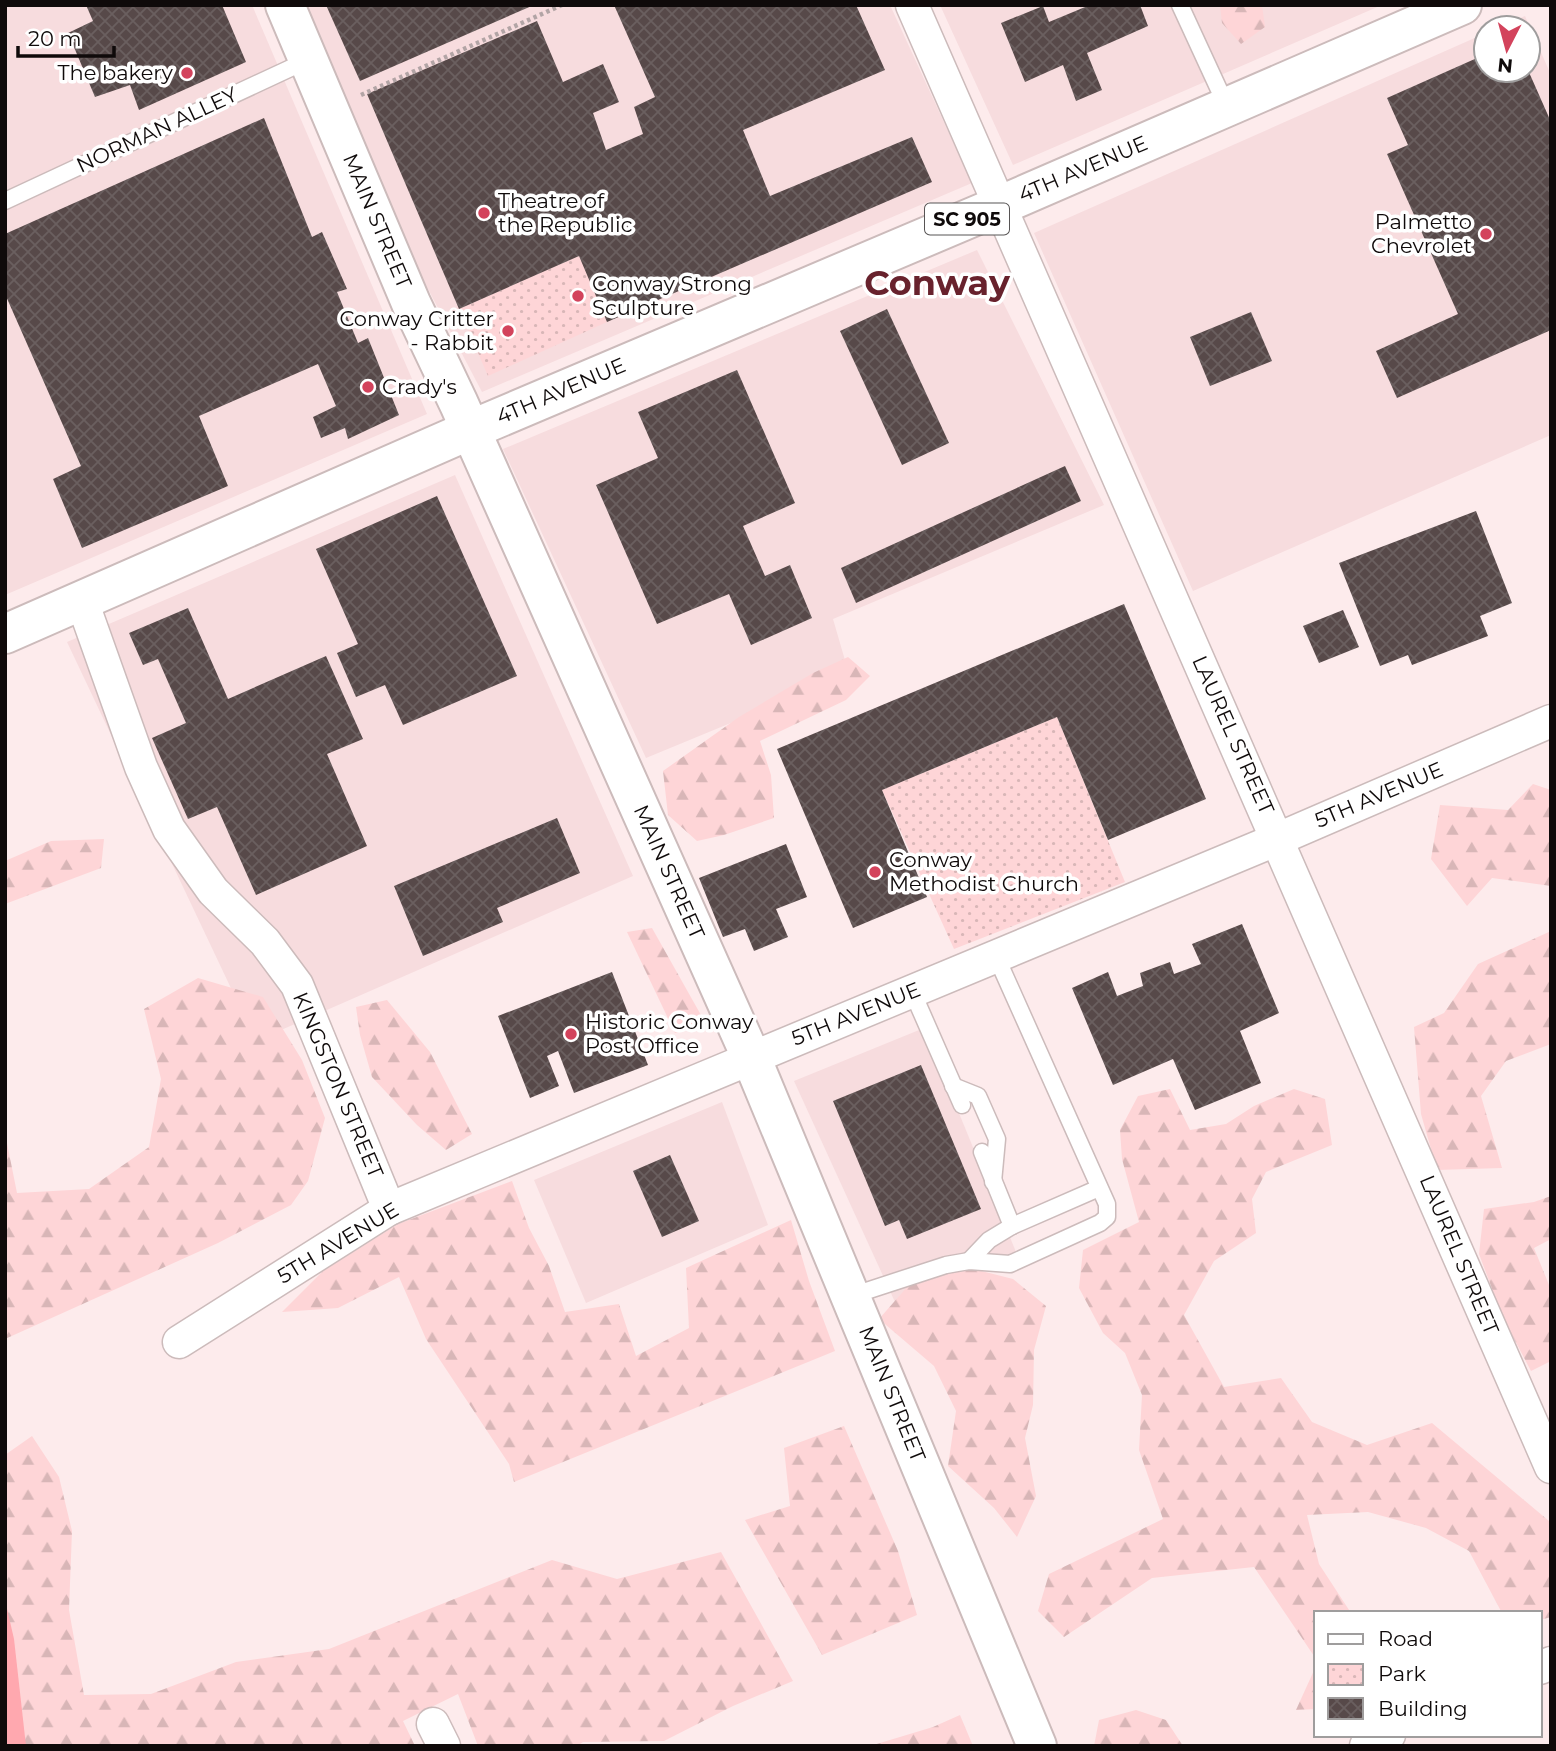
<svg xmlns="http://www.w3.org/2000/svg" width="1556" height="1751" font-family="Montserrat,sans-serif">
<defs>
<pattern id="forest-firs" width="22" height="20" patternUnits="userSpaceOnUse" patternTransform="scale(1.75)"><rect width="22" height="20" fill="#fed5d7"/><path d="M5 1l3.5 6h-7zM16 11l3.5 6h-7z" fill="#d8b6b7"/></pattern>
<pattern id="park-dots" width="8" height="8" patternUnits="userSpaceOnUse" patternTransform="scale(1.75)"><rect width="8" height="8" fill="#fed5d7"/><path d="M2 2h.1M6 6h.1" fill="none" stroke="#d8b6b7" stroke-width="1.8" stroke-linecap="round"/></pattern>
<pattern id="building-cross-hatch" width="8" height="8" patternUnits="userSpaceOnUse" patternTransform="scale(1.75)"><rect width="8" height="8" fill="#574949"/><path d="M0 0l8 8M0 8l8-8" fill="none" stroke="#6a5f5f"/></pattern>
</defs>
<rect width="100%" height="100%" fill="#fdebec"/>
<g fill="#f7dcde">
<path d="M5,5H252L427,414L5,595Z"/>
<path d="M291,5H890L972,183L482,392L308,60Z"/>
<path d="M940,5H1382L1013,165Z"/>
<path d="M1525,16L1551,75V435L1193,591L1034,233L1486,33V70H1528V28H1498Z"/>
<path d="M977,250L1104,505L833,619L849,674L646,758L503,449Z"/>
<path d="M455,475L633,876L256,1041L67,642Z"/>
<path d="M924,1028L1016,1252L895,1302L794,1081Z"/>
<path d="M722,1102L768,1225L586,1303L534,1180Z"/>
</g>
<g fill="url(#forest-firs)">
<path d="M1220,5H1262L1265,27L1241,44L1222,23Z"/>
<path d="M848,657L870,676L846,700L760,741L771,775L774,818L724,835L697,841L668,815L663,771L739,717L813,673Z"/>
<path d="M1533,784L1551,790V886L1492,878L1467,906L1431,859L1440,805L1508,810Z"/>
<path d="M104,839L101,868L5,904V861L51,841Z"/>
<path d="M652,928L706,1024L675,1033L627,932Z"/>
<path d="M1551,931V1044L1506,1061L1481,1096L1502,1168L1437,1170L1421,1114L1414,1027L1444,1013L1478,964Z"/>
<path d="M198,978L263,997L302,1060L325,1118L308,1181L291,1205L218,1243L5,1339V1133L17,1193L89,1189L149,1147L161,1079L144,1009Z"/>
<path d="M387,1000L430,1052L472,1134L446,1150L417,1125L372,1077L360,1035L356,1007Z"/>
<path d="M1170,1089L1190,1130L1226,1124L1254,1106L1294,1089L1325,1099L1332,1145L1266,1172L1252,1199L1256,1233L1214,1261L1184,1315L1224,1387L1281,1378L1312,1422L1367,1445L1432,1423L1549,1521L1551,1617L1540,1620V1613H1502L1469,1551L1426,1528L1368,1512L1307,1515L1319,1564L1351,1613H1316V1659L1254,1567L1152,1578L1064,1637L1038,1611L1049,1574L1163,1519L1139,1450L1142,1395L1125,1353L1103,1333L1079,1288L1083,1250L1139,1222L1122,1159L1120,1130L1138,1096Z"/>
<path d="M512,1181L529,1228L549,1266L565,1312L619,1304L636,1356L689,1328L686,1268L791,1220L809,1281L835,1351L514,1482L509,1464L426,1339L399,1277L338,1308L282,1312L323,1271L398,1224Z"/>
<path d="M1551,1196V1239L1534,1248L1551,1290V1361L1531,1371L1503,1318L1479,1254L1484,1209L1534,1202Z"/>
<path d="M950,1263L1013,1279L1046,1306L1034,1350L1033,1405L1025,1438L1036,1496L1017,1537L994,1508L948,1466L956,1411L934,1366L879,1319L915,1278Z"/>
<path d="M844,1426L898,1551L917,1615L822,1655L745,1520L790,1506L784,1448Z"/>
<path d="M32,1436L59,1477L72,1531L69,1610L84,1695L151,1694L236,1662L329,1649L552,1560L617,1579L721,1552L793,1681L733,1706L664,1741L583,1742L577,1746H478L458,1694L403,1721L415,1746H5V1455Z"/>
<path d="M1316,1666V1709L1296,1710Z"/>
<path d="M1136,1710L1166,1720L1183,1746H1094L1099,1720Z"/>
<path d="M960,1715L973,1746H870L933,1727Z"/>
</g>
<g fill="url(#park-dots)">
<path d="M579,256L607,322L488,376L459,309Z"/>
<path d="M1057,717L1125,882L954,949L882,790Z"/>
</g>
<path fill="#ffa8af" d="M5,1600L14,1639L26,1746H5Z"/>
<g fill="url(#building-cross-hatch)">
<path d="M86,5H222L246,62L139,110L130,85L95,97L68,33L93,21Z"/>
<path d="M326,5H534L360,81Z"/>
<path d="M614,5H856L885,70L743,130L770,196L912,137L932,182L607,322L579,256L459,309L367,94L537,21L563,82L603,64L619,102L593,113L606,150L643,134L634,107L655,97Z"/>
<path d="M1090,5H1140L1148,26L1087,53L1102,90L1076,101L1063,65L1025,82L1001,23L1043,6L1049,22Z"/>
<path d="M1486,54V70H1528L1551,122V330L1397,398L1376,351L1458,314L1387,154L1408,145L1387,98Z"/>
<path d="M264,118L312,237L322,232L347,289L337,292L358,343L368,338L399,415L348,439L345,428L321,438L313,417L336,406L318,364L199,416L228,486L82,548L53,479L81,466L5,294V234Z"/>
<path d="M887,309L949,443L902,465L840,331Z"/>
<path d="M1251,312L1272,361L1210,386L1190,337Z"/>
<path d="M737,370L795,503L743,526L765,576L790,565L812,618L751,645L729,594L657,624L596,485L658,458L638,412Z"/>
<path d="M1065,466L1081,501L856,603L841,568Z"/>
<path d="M437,496L517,676L403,725L385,685L356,697L337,653L358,644L316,549Z"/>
<path d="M1476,511L1512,603L1480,616L1488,636L1412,665L1408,655L1380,666L1339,563Z"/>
<path d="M1124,604L1206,799L1108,840L1057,717L882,790L927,897L853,928L777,749Z"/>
<path d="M188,608L228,699L326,656L363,739L327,754L367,846L256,895L217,807L188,819L152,738L186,723L158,659L143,665L129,633Z"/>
<path d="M1343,610L1359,647L1319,663L1303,626Z"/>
<path d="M557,818L580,873L497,908L503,922L423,956L394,886Z"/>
<path d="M786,844L807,897L776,909L788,937L754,951L745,929L723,937L699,878Z"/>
<path d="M1242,924L1279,1013L1240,1031L1261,1083L1195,1110L1173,1059L1113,1085L1072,988L1108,972L1117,996L1143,986L1140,973L1170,962L1174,974L1201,964L1192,944Z"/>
<path d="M612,972L648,1065L574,1093L558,1051L547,1056L559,1086L530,1098L498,1016Z"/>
<path d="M921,1065L981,1209L907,1239L899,1220L885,1226L833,1101Z"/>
<path d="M670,1155L699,1221L662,1237L633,1171Z"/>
</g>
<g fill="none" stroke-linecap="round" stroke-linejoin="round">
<g stroke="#cbb" stroke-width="19">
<g id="service">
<path d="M1180,5L1227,107"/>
<path d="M5,201L308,60"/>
<path d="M912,991L962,1105"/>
<path d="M953,1086L978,1096L997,1139L993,1182"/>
<path d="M982,1152L1012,1226"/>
<path d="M969,1261L989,1240L1012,1226L1099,1188"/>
<path d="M851,1296L946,1265L969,1261L1010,1264L1100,1223L1107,1217V1204L996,956"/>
</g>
</g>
<g stroke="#cbb" stroke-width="35">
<g id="minor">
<path d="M912,5L1551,1467"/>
<path d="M82,601L141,767L169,829L213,891L265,942L297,985L389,1209"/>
<path d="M179,1342L389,1209L1278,839L1551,721"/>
<path d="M1540,1668L1551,1663"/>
<path d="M433,1724L444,1746"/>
<path d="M1366,1746L1389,1735"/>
</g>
</g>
<g stroke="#cbb" stroke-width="42">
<path id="secondary" d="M5,634L470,430"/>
</g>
<g stroke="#cbb" stroke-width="42">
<g id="primary">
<path d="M285,5L411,303L459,404L751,1057L1037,1746"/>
<path d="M470,430L1001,205L1462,5"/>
</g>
</g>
<path stroke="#b2a4a5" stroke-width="4.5" stroke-dasharray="3.5 3.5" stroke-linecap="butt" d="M361,95L562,5"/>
<use href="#service" stroke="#fff" stroke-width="16"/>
<use href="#minor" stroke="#fff" stroke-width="32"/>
<use href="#secondary" stroke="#fff" stroke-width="38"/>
<use href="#primary" stroke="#fff" stroke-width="38"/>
</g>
<g fill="#d3435c" stroke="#fff" stroke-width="2.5">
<circle cx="187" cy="73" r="7"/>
<circle cx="484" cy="213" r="7"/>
<circle cx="1486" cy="234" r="7"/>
<circle cx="578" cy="296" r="7"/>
<circle cx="508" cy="331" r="7"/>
<circle cx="368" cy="387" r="7"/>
<circle cx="875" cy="872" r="7"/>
<circle cx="571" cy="1034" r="7"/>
</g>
<g text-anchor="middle" stroke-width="7" stroke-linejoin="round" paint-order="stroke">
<rect fill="#fff" stroke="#575454" stroke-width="2" x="925" y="203.5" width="84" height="31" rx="5"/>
<g font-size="19" font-weight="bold" fill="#0f0a0a">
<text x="967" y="226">SC 905</text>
</g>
<g font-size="21" fill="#0f0a0a" stroke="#fff" text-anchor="start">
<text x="173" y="80" text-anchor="end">The bakery</text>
<text x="498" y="208">Theatre of<tspan x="498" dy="24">the Republic</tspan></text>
<text x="1472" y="229" text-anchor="end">Palmetto<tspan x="1472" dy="24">Chevrolet</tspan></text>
<text x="592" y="291">Conway Strong<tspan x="592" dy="24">Sculpture</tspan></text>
<text x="494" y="326" text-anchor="end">Conway Critter<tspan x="494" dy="24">- Rabbit</tspan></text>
<text x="382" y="394">Crady's</text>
<text x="889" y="867">Conway<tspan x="889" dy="24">Methodist Church</tspan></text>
<text x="585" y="1029">Historic Conway<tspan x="585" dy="24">Post Office</tspan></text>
</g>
<g font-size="21" fill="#0f0a0a" stroke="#fff">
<text transform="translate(157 130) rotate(-25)" y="7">NORMAN ALLEY</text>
<text transform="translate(1083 169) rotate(-23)" y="7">4TH AVENUE</text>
<text transform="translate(377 221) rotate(67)" y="7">MAIN STREET</text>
<text transform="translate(561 391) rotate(-23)" y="7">4TH AVENUE</text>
<text transform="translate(1233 735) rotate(66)" y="7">LAUREL STREET</text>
<text transform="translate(1379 795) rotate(-23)" y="7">5TH AVENUE</text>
<text transform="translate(669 872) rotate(66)" y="7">MAIN STREET</text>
<text transform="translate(856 1014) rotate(-22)" y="7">5TH AVENUE</text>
<text transform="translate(338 1085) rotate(67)" y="7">KINGSTON STREET</text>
<text transform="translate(338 1243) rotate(-31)" y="7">5TH AVENUE</text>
<text transform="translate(1459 1255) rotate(67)" y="7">LAUREL STREET</text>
<text transform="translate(892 1394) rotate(68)" y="7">MAIN STREET</text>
</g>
<g font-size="35" font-weight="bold" fill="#68222d" stroke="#fff">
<text x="937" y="295">Conway</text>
</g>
</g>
<rect width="1556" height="1751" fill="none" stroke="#0f0a0a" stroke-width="14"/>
<rect x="1314" y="1611" width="228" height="126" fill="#ffffff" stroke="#9f9d9d" stroke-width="2"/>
<rect x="1328" y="1634" width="35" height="10" fill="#ffffff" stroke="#9f9d9d" stroke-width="2"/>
<text x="1378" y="1646" font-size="21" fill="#0f0a0a">Road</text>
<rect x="1328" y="1664" width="35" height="21" fill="url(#park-dots)" stroke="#9f9d9d" stroke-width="2"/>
<text x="1378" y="1681" font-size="21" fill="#0f0a0a">Park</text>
<rect x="1328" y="1698" width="35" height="21" fill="url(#building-cross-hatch)" stroke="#9f9d9d" stroke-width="2"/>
<text x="1378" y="1716" font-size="21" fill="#0f0a0a">Building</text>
<g transform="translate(1507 49) rotate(186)"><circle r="33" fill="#ffffff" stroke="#9f9d9d" stroke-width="2"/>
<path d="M0-5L12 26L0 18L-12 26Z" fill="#d3435c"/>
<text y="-10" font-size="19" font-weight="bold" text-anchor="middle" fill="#0f0a0a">N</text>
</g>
<path d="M18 46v10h96v-10" fill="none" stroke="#0f0a0a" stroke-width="3.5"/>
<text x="28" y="46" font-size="21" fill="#0f0a0a" stroke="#ffffff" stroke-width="5" paint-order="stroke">20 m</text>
</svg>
